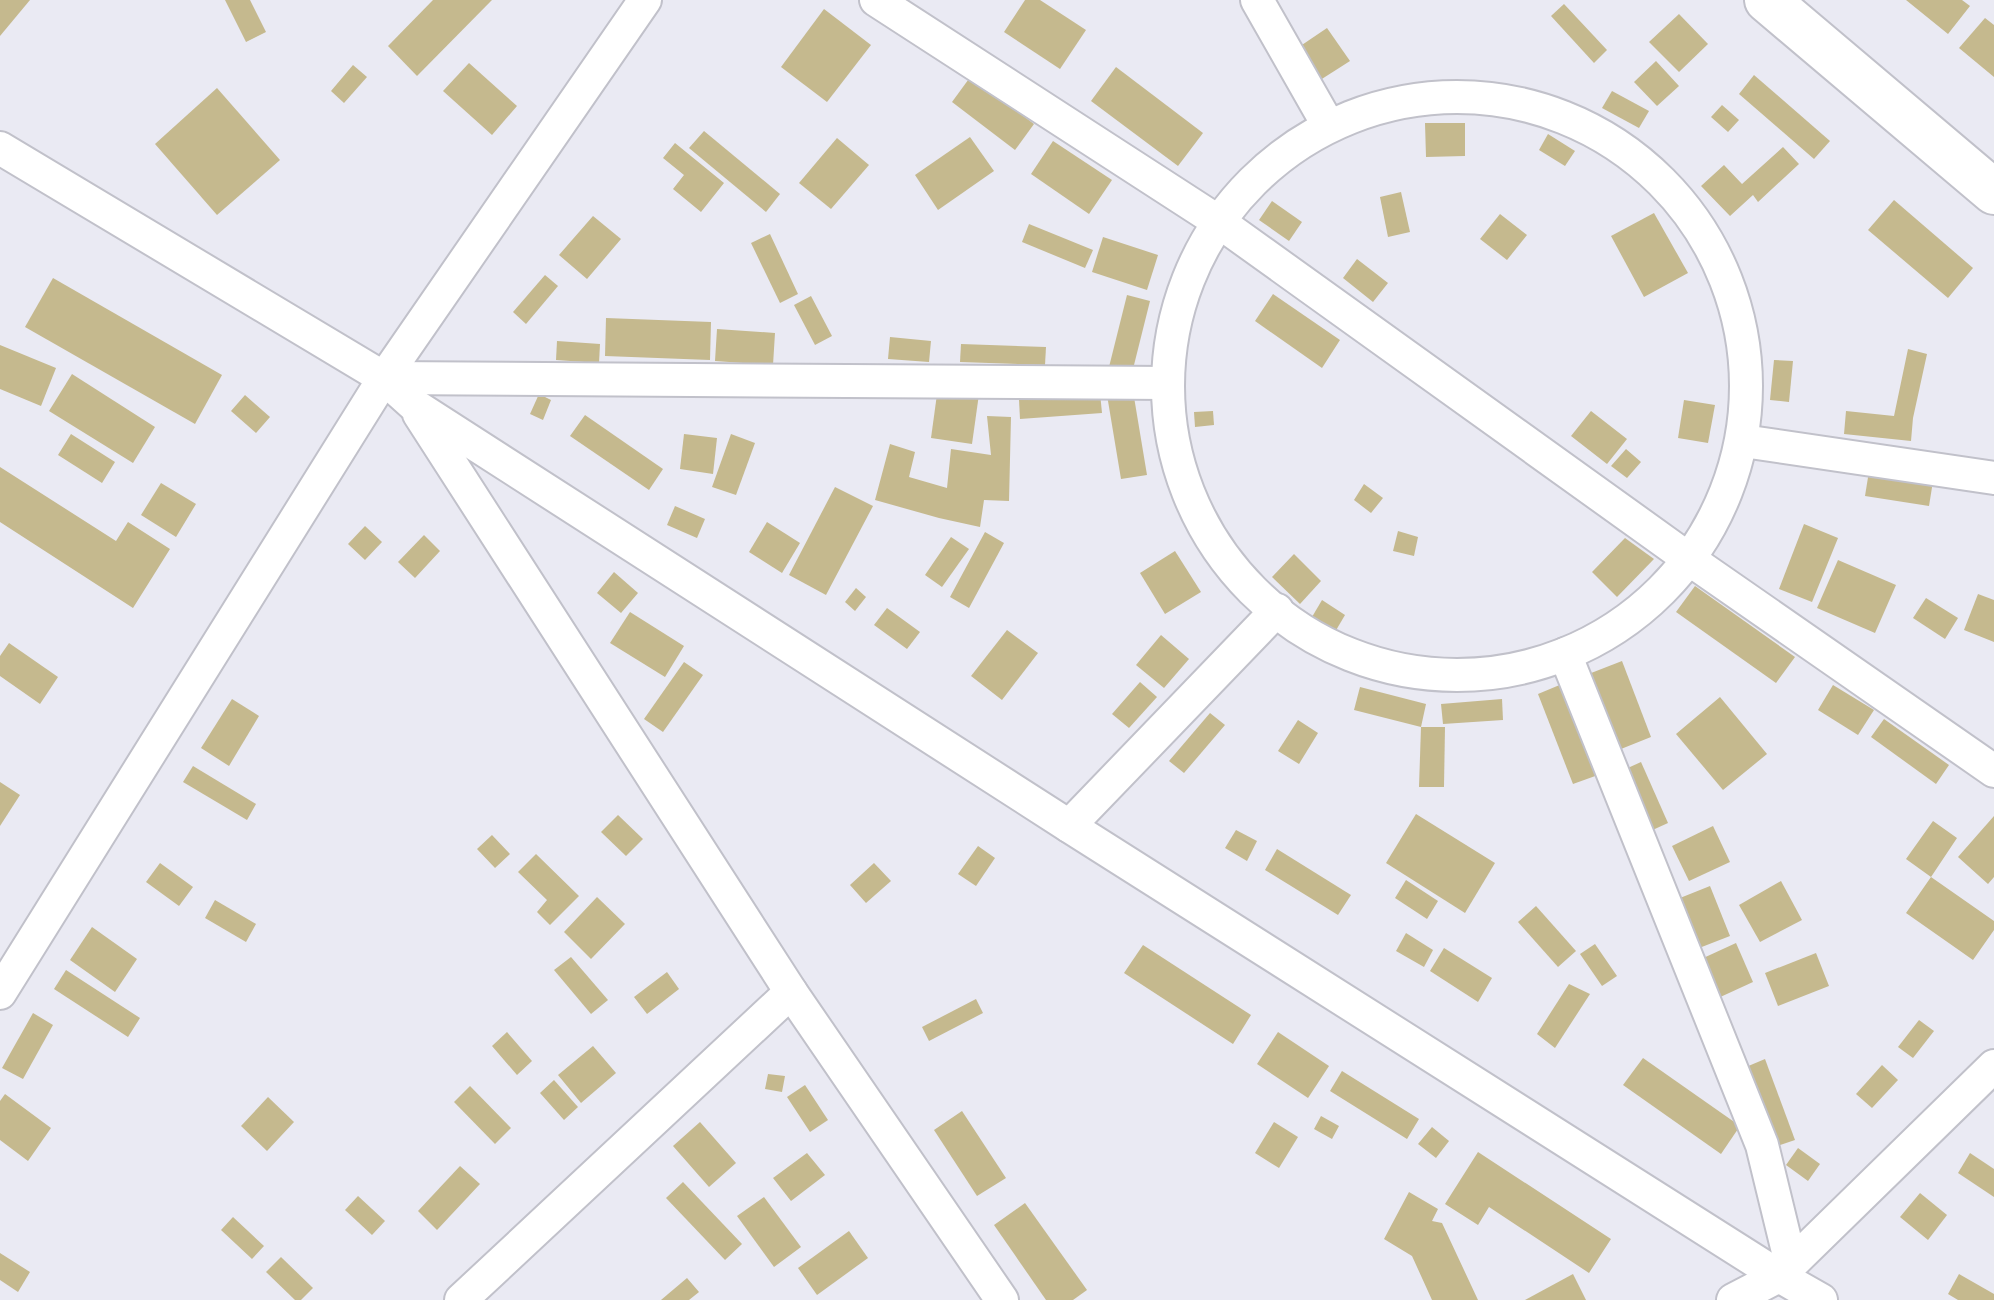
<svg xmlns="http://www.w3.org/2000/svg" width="1994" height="1300" font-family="Signika,sans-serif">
<rect width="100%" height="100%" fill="#eaeaf3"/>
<g fill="#c5b98e">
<path d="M0,0H30L0,36Z"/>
<path d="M225,0H250L266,32L246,42Z"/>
<path d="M433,0H492L417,76L388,46Z"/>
<path d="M1025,0H1040L1086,30L1060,69L1004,32Z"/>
<path d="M1906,0H1962L1970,6L1948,34Z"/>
<path d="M1564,4L1607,50L1594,63L1551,16Z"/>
<path d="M824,9L871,45L827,102L781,67Z"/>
<path d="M1679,14L1708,44L1679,72L1649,42Z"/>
<path d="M1985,18L1994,25V77L1959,48Z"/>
<path d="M1327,28L1350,61L1314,84L1293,51Z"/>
<path d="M1656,61L1679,86L1657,106L1634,82Z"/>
<path d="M469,63L517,106L492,135L443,91Z"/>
<path d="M353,65L367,77L344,103L331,91Z"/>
<path d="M1116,67L1203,133L1178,166L1091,101Z"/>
<path d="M1754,75L1830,141L1814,159L1739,94Z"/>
<path d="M971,76L1034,124L1015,150L952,102Z"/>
<path d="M217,88L280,160L217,215L155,144Z"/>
<path d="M1612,91L1649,111L1639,128L1602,108Z"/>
<path d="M1722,105L1739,120L1728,132L1711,117Z"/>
<path d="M1425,123H1465V156L1426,157Z"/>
<path d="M704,131L780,194L766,212L689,148Z"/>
<path d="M1548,134L1575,151L1565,166L1539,150Z"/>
<path d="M970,137L994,171L938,210L915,175Z"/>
<path d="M837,138L869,165L831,209L799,183Z"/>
<path d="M1053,141L1112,180L1089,214L1031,174Z"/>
<path d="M675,143L724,183L701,212L673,189L684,175L663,158Z"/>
<path d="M1783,147L1799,164L1758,202L1753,195L1730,216L1701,186L1724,165L1742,184Z"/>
<path d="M1401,192L1410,232L1388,237L1380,197Z"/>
<path d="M1894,200L1973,268L1948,298L1868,230Z"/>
<path d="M1272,201L1302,222L1289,241L1259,220Z"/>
<path d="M1654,213L1688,273L1644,297L1611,236Z"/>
<path d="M1500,214L1527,235L1507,260L1480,239Z"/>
<path d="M593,216L621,239L587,279L559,255Z"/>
<path d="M1029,224L1093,250L1085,268L1022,242Z"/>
<path d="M770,234L798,294L780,303L751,243Z"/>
<path d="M1103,237L1158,255L1147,290L1092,272Z"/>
<path d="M1357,259L1388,283L1373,302L1343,278Z"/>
<path d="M545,275L558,286L526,324L513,312Z"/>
<path d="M53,278L222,375L195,424L25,327Z"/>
<path d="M1273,294L1340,340L1322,368L1255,321Z"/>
<path d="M1127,295L1150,301L1132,373L1109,367Z"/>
<path d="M811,296L832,336L815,345L794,305Z"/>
<path d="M606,318L711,322L710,360L605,356Z"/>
<path d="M717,329L775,333L773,365L715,361Z"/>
<path d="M890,337L931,341L929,362L888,359Z"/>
<path d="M557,341L600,344L599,363L556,360Z"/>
<path d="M961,344L1046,347L1045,365L960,362Z"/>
<path d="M0,345L56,368L41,406L0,389Z"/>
<path d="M1908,349L1927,354L1913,418L1911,441L1844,434L1846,411L1894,416Z"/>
<path d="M1774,360L1793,361L1789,402L1770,400Z"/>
<path d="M72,374L155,427L133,463L49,411Z"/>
<path d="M938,387L979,394L972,444L931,438Z"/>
<path d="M1133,391L1147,475L1121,479L1107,395Z"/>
<path d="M1100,393L1102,413L1020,419L1019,400Z"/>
<path d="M539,394L551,400L543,420L530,414Z"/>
<path d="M245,395L270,417L256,433L231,411Z"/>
<path d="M1684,400L1715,405L1708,443L1678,438Z"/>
<path d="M1213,411L1214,425L1195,427L1194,412Z"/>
<path d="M1591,411L1627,439L1607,464L1571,436Z"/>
<path d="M585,415L663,469L649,490L570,436Z"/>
<path d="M987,416L1011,417L1009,501L984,500L980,527L939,518L875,500L890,444L915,452L909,477L947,488L951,449L991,455Z"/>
<path d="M71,434L115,462L102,483L58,455Z"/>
<path d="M684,434L717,438L713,474L680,469Z"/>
<path d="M731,434L755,443L736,495L712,487Z"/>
<path d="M1626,449L1641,462L1627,478L1611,466Z"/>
<path d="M1870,465L1934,475L1929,506L1865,496Z"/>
<path d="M0,467L116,541L128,522L170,549L133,608L0,522Z"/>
<path d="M161,483L196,504L176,537L141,515Z"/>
<path d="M1364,484L1383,498L1371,513L1354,500Z"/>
<path d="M835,487L873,506L826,595L789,575Z"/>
<path d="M675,506L705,519L697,538L667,525Z"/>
<path d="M767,522L800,543L782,573L749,552Z"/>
<path d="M1804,524L1838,538L1812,602L1779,589Z"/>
<path d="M365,526L382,542L365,560L348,544Z"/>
<path d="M1398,531L1418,537L1414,556L1393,551Z"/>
<path d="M985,532L1004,543L969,608L950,597Z"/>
<path d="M424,535L440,551L415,578L398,562Z"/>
<path d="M951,537L969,549L942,587L925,575Z"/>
<path d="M1625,538L1654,559L1617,597L1592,572Z"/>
<path d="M1175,551L1201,592L1165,614L1140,573Z"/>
<path d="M1294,554L1321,581L1300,604L1272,577Z"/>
<path d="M1838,560L1896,585L1875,633L1817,608Z"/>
<path d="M614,572L638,593L621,613L597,593Z"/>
<path d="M1695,586L1795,657L1776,683L1676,612Z"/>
<path d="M856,588L866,597L855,611L845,602Z"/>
<path d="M1978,594L1994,600V642L1964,630Z"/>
<path d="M1926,598L1958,618L1945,639L1913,618Z"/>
<path d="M1322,600L1345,615L1335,632L1312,617Z"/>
<path d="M887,608L920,632L907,649L874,625Z"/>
<path d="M630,612L684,646L665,677L610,643Z"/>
<path d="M1007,630L1038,653L1002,700L971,676Z"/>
<path d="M1161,635L1189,659L1164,688L1136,665Z"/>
<path d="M9,643L58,677L40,704L0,676V656Z"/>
<path d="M1622,661L1651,737L1616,751L1586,675Z"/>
<path d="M684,662L703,675L663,732L644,719Z"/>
<path d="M1140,682L1157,697L1129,728L1112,714Z"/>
<path d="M1562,684L1598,775L1573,784L1538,694Z"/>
<path d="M1833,685L1874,710L1858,735L1818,710Z"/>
<path d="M1360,687L1426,704L1421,727L1354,710Z"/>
<path d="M1720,697L1767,754L1723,790L1676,734Z"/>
<path d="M232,699L259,716L229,766L201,748Z"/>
<path d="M1502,699L1503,720L1443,724L1441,704Z"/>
<path d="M1210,713L1225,725L1184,773L1169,761Z"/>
<path d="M1884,719L1949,765L1936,784L1871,737Z"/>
<path d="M1298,720L1318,733L1299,764L1278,751Z"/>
<path d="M1421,727H1445L1444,787H1419Z"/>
<path d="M1641,762L1668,823L1646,833L1619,772Z"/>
<path d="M193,766L256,804L247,820L183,782Z"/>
<path d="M0,782L20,795L0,826Z"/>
<path d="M1416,814L1495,863L1465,913L1386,863Z"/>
<path d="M618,815L643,839L626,856L601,832Z"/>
<path d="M1994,816V877L1988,884L1958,857Z"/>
<path d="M1933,821L1957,838L1931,877L1994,921V930L1973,960L1906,913L1931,877L1906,859Z"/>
<path d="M1713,826L1730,862L1689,881L1672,846Z"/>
<path d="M1236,830L1257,841L1247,861L1225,848Z"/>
<path d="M492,835L510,854L495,868L477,849Z"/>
<path d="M978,846L995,858L976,886L958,874Z"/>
<path d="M1277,849L1351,895L1338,915L1265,870Z"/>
<path d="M536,854L579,896L550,925L537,912L547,900L518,872Z"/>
<path d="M160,863L193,887L179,906L146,882Z"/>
<path d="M874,863L891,881L866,903L850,885Z"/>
<path d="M1406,880L1438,901L1427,919L1395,898Z"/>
<path d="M1781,881L1802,920L1760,942L1739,905Z"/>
<path d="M1710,886L1730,936L1694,950L1675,900Z"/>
<path d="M597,897L625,924L591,959L564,932Z"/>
<path d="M215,900L256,924L246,942L205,918Z"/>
<path d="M1536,906L1576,951L1558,967L1518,922Z"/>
<path d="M92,927L137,959L115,992L70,960Z"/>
<path d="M1406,933L1433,950L1424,967L1396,951Z"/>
<path d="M1736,943L1753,982L1716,999L1699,960Z"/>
<path d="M1595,944L1617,976L1602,986L1580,954Z"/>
<path d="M1143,945L1251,1015L1233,1044L1124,973Z"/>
<path d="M1444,948L1492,978L1478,1002L1430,971Z"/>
<path d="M1816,953L1829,986L1778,1006L1765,973Z"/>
<path d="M571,957L608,1000L591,1014L554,970Z"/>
<path d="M66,970L140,1018L128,1037L54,989Z"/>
<path d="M667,972L679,989L647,1014L634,997Z"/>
<path d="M1569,984L1590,994L1555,1048L1537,1034Z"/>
<path d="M976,999L983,1013L929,1041L922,1027Z"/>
<path d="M33,1013L53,1025L23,1079L2,1068Z"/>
<path d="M1919,1020L1934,1031L1913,1058L1898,1047Z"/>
<path d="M507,1032L532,1061L517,1075L492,1046Z"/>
<path d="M1278,1032L1329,1066L1308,1098L1257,1064Z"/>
<path d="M593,1046L616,1073L581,1103L558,1075Z"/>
<path d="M1643,1058L1740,1126L1721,1154L1623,1085Z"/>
<path d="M1765,1059L1795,1140L1774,1147L1746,1067Z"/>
<path d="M1882,1065L1898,1080L1872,1108L1856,1094Z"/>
<path d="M1342,1071L1419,1119L1407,1139L1330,1091Z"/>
<path d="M768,1074L785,1076L782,1092L765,1089Z"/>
<path d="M554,1080L578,1107L564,1120L540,1093Z"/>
<path d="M805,1085L828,1120L810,1132L787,1097Z"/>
<path d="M470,1086L511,1128L495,1144L454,1102Z"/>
<path d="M5,1094L51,1128L28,1161L0,1140V1101Z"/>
<path d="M268,1097L294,1122L267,1151L241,1126Z"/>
<path d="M962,1111L1006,1178L977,1196L934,1130Z"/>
<path d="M1321,1116L1339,1126L1332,1139L1314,1129Z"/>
<path d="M700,1122L736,1163L709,1187L673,1146Z"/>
<path d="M1274,1122L1298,1137L1279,1168L1255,1153Z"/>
<path d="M1432,1127L1449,1141L1436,1158L1418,1144Z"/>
<path d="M1798,1148L1820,1164L1808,1181L1786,1165Z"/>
<path d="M1478,1152L1611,1239L1589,1273L1489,1207L1478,1225L1445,1204Z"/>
<path d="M807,1153L825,1175L791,1201L773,1178Z"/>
<path d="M1970,1153L1994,1169V1197L1958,1173Z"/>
<path d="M460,1166L480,1184L437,1230L418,1211Z"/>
<path d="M683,1182L742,1244L725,1260L666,1198Z"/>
<path d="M1409,1192L1438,1209L1432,1221L1442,1223L1478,1300H1432L1412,1256L1384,1239Z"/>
<path d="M1920,1193L1947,1215L1928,1240L1900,1217Z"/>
<path d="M358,1196L385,1221L372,1235L345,1210Z"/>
<path d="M764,1197L801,1247L774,1267L737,1216Z"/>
<path d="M1025,1203L1087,1290L1073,1300H1046L994,1225Z"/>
<path d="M233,1217L264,1246L252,1259L221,1230Z"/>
<path d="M849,1231L868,1258L817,1295L798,1268Z"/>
<path d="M0,1253L30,1272L18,1292L0,1280Z"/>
<path d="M281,1257L313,1288L301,1300H295L266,1272Z"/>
<path d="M1573,1274L1586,1300H1525Z"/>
<path d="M1959,1274L1994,1294V1300H1958L1948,1294Z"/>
<path d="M687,1278L699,1292L689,1300H661Z"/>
</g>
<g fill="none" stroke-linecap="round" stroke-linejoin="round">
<g stroke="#c1c1ca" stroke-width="36">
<g id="street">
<path d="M876,0L1222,224L1686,557L1994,771"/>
<path d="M1257,0L1327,123"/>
<circle cx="1457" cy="386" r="289"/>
<path d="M0,148L384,378L414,405L1069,826L1779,1276L1821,1300"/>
<path d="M384,378L1168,383"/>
<path d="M419,414L791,992L1002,1300"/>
<path d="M1750,442L1994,478"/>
<path d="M1565,654L1762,1145L1791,1264"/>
<path d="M1069,826L1277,610"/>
<path d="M0,993L384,378L645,0"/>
<path d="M461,1300L791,992"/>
<path d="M1733,1300L1779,1276L1994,1066"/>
</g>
</g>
<g stroke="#c1c1ca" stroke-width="48">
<path id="secondary" d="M1767,0L1994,192"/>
</g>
<use href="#street" stroke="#fff" stroke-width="32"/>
<use href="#secondary" stroke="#fff" stroke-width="44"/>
</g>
</svg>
